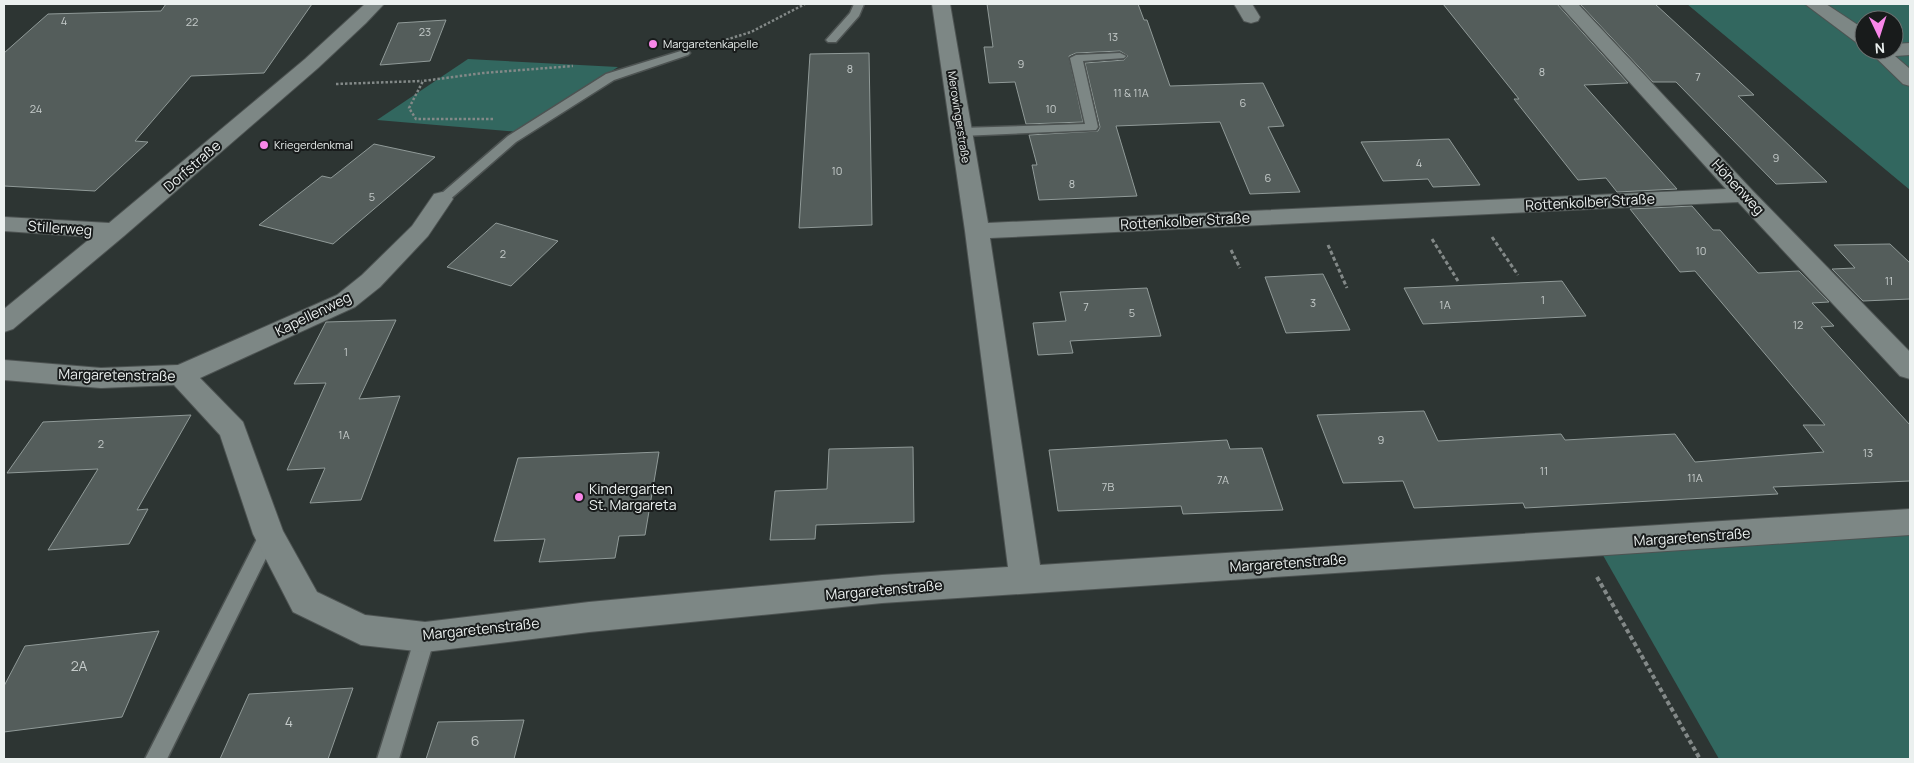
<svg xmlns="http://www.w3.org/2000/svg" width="1914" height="763" font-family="Manrope,sans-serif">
<rect width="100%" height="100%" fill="#2d3533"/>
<g fill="#32675f" fill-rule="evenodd">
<path d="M1687,4H1910V190ZM1864,20H1894V50H1864Z"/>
<path d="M468,59L618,67L519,132L377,120Z"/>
<path d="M1910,523V759H1719L1596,543Z"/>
</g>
<g fill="#545d5b" stroke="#909a98">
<path d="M166,4H312L264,73L191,76L135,141L148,142L95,191L4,186V53L48,14L161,11Z"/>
<path d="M987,4H1138L1144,20H1147L1170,86L1263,83L1284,126L1268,127L1300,192L1250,194L1220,122L1116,126L1137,196L1039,200L1032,165H1037L1029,135L1098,131L1100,127L1085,63L1124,60L1128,56L1120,51L1076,53L1069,56L1083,122L1026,124L1015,82L989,83L984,47H993Z"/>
<path d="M1443,4H1557L1628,83L1584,85L1677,189L1617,192L1606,178L1578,180L1514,99H1519Z"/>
<path d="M1580,4H1655L1754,95L1738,96L1827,182L1776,184L1676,82H1653Z"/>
<path d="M446,20L430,61L380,65L398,23Z"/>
<path d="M869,53L872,225L799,228L810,54Z"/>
<path d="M1449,139L1480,185L1433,187L1428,179L1383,181L1361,142Z"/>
<path d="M374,144L435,157L333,244L259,225L322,176L331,178Z"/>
<path d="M1692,206L1713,230H1720L1758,273L1799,271L1829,302L1812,303L1834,326L1821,327L1910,425V481L1773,487L1778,494L1525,508L1523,503L1414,508L1403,481L1343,483L1317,415L1424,411L1438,441L1561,434L1565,440L1675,434L1695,462L1824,452L1803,425H1825L1695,271L1680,272L1630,209Z"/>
<path d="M496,223L558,241L511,286L447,267Z"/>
<path d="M1890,244L1910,263V299L1863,301L1832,269L1855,268L1834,245Z"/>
<path d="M1323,274L1350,330L1286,333L1265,277Z"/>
<path d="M1562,281L1586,316L1423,324L1404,288Z"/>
<path d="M1147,288L1161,336L1070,341L1073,353L1038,355L1033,323L1066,321L1060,292Z"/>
<path d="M396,320L359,399L400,396L361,500L310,503L325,468L287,470L326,383L294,384L326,322Z"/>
<path d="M191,415L137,510L148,509L129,544L48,550L98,469L7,473L43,422Z"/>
<path d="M1227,440L1230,449L1262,448L1283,510L1183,514L1181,506L1058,511L1049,450Z"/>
<path d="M913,447L914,522L816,525L815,539L770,540L775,491L827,489L829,449Z"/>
<path d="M659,452L645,535L619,536L615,558L539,562L545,539L494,541L518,458Z"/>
<path d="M159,631L122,717L4,732V686L25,646Z"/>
<path d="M353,688L328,759H220L249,694Z"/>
<path d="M524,720L514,759H426L438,722Z"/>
</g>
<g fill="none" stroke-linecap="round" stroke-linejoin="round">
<g stroke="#4d5352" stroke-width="3">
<g id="lane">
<path d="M854,4H864L859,16L836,42H828L826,40L850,13Z"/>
<path d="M684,50L688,51L690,53L688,55L614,80L516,142L447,202L442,203L435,199L508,136L606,74Z"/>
<path d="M1120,53L1126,56L1124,58L1083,61L1098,127L1096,130L961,136L955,132L961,128L1085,124L1070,58L1076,55Z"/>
<path d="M269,526L276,529L278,534L167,759H145L262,529Z"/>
<path d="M425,628L432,631L435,637L399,759H377L415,637L418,631Z"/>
</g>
</g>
<g stroke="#4d5352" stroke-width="2">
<g id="street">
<path d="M365,4H384L366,23L318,68L124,236L13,329L4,332V309L92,237L4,231V217L109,223L305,59Z"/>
<path d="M932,4H950L988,223L1726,189L1559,4H1578L1752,190L1910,352V379L1900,376L1738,202L990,238L1040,565L1910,509V535L882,603L589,632L425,652L361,645L293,612L253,534L220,435L174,385L101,388L4,380V360L101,368L178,365L337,295L362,275L412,226L434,194L442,192L450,194L453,199L428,236L380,287L355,307L200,378L243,422L283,531L317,592L365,615L425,622L589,602L882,575L1008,567L965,231Z"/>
<path d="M1234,4H1252L1260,17L1258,21L1251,23L1244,21Z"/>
<path d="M1805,4H1826L1864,29V45L1857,43Z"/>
<path d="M1910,43V55L1895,56L1910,69V86L1903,84L1868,50H1894V44Z"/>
</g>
</g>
<g stroke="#838988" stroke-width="2.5" stroke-dasharray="2.5 2" stroke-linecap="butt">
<path d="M709,45L751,32L805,4"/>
<path d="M336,84L422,81"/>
<path d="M493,119H416L409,108L423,81L483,73L573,66"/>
</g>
<g stroke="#838988" stroke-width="3" stroke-dasharray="4 2.5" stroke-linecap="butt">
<path d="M1492,237L1518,275"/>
<path d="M1432,239L1458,281"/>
<path d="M1328,245L1347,288"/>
<path d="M1231,250L1240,268"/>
</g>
<path stroke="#838988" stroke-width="4" stroke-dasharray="4.5 3" stroke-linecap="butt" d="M1597,577L1700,759"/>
<use href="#lane" fill="#7d8785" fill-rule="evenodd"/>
<use href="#street" fill="#7d8785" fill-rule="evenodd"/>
</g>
<g fill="#f987e9" stroke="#181b1b" stroke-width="2">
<circle cx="653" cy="44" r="5"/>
<circle cx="264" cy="145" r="5"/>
<circle cx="579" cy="497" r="5"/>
</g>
<g text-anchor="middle" stroke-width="4" stroke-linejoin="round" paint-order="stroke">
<g font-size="11" fill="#c5cbca">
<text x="64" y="25">4</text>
<text x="192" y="26">22</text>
<text x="425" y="36">23</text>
<text x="1113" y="41">13</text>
<text x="1021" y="68">9</text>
<text x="850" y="73">8</text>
<text x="1542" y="76">8</text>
<text x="1698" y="81">7</text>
<text x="1131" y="97">11 &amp; 11A</text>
<text x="1243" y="107">6</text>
<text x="36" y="113">24</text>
<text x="1051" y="113">10</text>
<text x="1776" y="162">9</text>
<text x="1419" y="167">4</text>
<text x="837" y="175">10</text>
<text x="1268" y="182">6</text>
<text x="1072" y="188">8</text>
<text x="372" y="201">5</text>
<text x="1701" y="255">10</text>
<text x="503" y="258">2</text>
<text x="1889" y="285">11</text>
<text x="1543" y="304">1</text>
<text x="1313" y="307">3</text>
<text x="1445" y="309">1A</text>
<text x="1086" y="311">7</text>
<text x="1132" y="317">5</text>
<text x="1798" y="329">12</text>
<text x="346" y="356">1</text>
<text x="344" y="439">1A</text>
<text x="1381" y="444">9</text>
<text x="101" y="448">2</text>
<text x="1868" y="457">13</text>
<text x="1544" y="475">11</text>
<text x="1695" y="482">11A</text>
<text x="1223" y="484">7A</text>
<text x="1108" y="491">7B</text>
</g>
<g font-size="11" fill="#ebf0ef" stroke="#181b1b" text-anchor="start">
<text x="663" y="48">Margaretenkapelle</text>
<text x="274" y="149">Kriegerdenkmal</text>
</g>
<g font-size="11" fill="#ebf0ef" stroke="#181b1b">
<text transform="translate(959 117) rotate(81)" y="4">Merowingerstraße</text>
</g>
<g font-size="14" fill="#ebf0ef" stroke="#181b1b">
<text transform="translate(192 166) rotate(-41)" y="5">Dorfstraße</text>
<text transform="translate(1738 187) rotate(47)" y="5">Höhenweg</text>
<text transform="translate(1590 202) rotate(-3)" y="5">Rottenkolber Straße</text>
<text transform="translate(1185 221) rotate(-3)" y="5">Rottenkolber Straße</text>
<text transform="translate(60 228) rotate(4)" y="5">Stillerweg</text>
<text transform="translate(313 314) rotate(-26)" y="5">Kapellenweg</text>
<text transform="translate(117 375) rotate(1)" y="5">Margaretenstraße</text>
<text transform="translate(1692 537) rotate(-4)" y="5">Margaretenstraße</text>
<text transform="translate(1288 563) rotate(-4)" y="5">Margaretenstraße</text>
<text transform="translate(884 590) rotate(-5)" y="5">Margaretenstraße</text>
<text transform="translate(481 629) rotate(-6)" y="5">Margaretenstraße</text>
</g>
<g font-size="14" fill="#ebf0ef" stroke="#181b1b" text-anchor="start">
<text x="589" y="494">Kindergarten<tspan x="589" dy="16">St. Margareta</tspan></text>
</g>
<g font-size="14" fill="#c5cbca">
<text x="79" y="671">2A</text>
<text x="289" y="727">4</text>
<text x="475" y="746">6</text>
</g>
</g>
<rect width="1914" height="763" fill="none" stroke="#ebf0ef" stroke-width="10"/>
<g transform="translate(1879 35) rotate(176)"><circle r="24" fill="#181b1b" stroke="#6c7070"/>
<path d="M0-4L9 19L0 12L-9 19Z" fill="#f987e9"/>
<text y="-8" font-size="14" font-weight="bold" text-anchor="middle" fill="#ebf0ef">N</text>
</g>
</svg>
